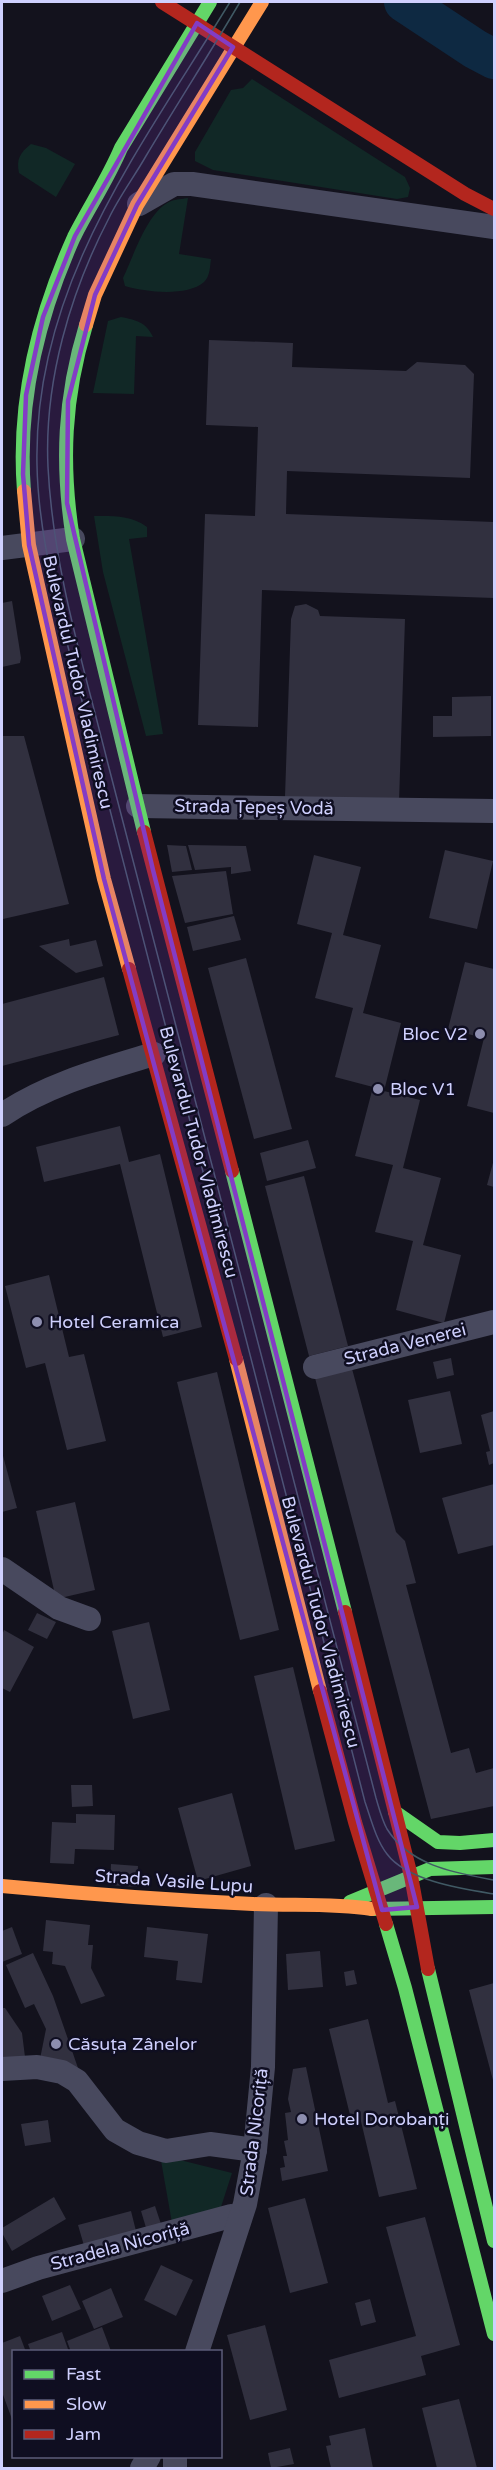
<svg xmlns="http://www.w3.org/2000/svg" width="496" height="2470" font-family="'Varela Round',sans-serif">
<rect width="100%" height="100%" fill="#13121d"/>
<g fill="#112826">
<path d="M252,79L405,177L410,188L408,197L397,199L213,170L195,161V152L231,90L243,88Z"/>
<path d="M31,144L46,148L75,164L56,197L19,173C16,159 20,153 31,144Z"/>
<path d="M188,198L179,254L211,259C210,266 210,277 204,282C187,297 145,292 125,286L123,278C134,255 147,213 169,202C175,199 182,199 188,198Z"/>
<path d="M121,317C136,320 146,322 153,337L136,336L134,394L93,393L108,321Z"/>
<path d="M94,516C113,516 131,515 147,527V537L129,539L163,734L146,736L103,572Z"/>
<path d="M160,2155L232,2173L220,2210L172,2223Z"/>
</g>
<g fill="none" stroke-linecap="round" stroke-linejoin="round">
<path stroke="#0e2942" stroke-width="40" d="M404,2L475,49L494,59"/>
</g>
<g fill="#31303f">
<path d="M209,340L293,343L292,367L406,371L417,362L465,365L474,374L470,478L287,471L286,514L494,522V598L262,590L258,727L198,725L205,514L255,516L258,427L206,425Z"/>
<path d="M12,601L21,658L20,663L2,667V603Z"/>
<path d="M306,604L318,610L320,616L405,619L399,802L285,797L291,619L295,606Z"/>
<path d="M491,696V736L433,737V716H452V697Z"/>
<path d="M2,736H24L69,904L3,919Z"/>
<path d="M167,845L186,846L192,870L172,872Z"/>
<path d="M188,845L246,846L251,871L231,874V867L195,870Z"/>
<path d="M445,850L493,861L477,929L429,918Z"/>
<path d="M314,855L361,867L343,935L381,945L363,1013L401,1023L384,1091L420,1100L403,1168L441,1178L423,1245L461,1255L444,1323L396,1310L413,1241L375,1232L393,1165L355,1156L373,1087L335,1077L353,1008L315,998L332,933L297,924Z"/>
<path d="M226,871L233,914L185,923L172,876Z"/>
<path d="M234,916L241,940L193,951L187,927Z"/>
<path d="M69,939L70,946L96,940L103,966L76,973L39,946Z"/>
<path d="M246,958L292,1129L254,1139L208,968Z"/>
<path d="M465,962L494,969V1113L467,1106L484,1038L448,1029Z"/>
<path d="M104,977L119,1035L2,1066V1004Z"/>
<path d="M120,1126L129,1162L160,1154L202,1327L163,1337L120,1164L44,1182L36,1147Z"/>
<path d="M308,1140L316,1168L267,1181L260,1153Z"/>
<path d="M494,1159V1187L487,1185Z"/>
<path d="M304,1176L348,1346L309,1356L265,1186Z"/>
<path d="M49,1275L69,1357L84,1354L106,1441L67,1450L45,1363L26,1368L5,1286Z"/>
<path d="M451,1358L454,1375L437,1379L433,1362Z"/>
<path d="M351,1365L396,1532L405,1541L416,1583L406,1585L451,1753L469,1748L476,1773L494,1768V1806L431,1819L314,1374Z"/>
<path d="M217,1372L279,1630L240,1640L177,1382Z"/>
<path d="M450,1391L462,1444L420,1453L408,1400Z"/>
<path d="M494,1411V1463L489,1465L486,1452L490,1451L481,1415Z"/>
<path d="M2,1452L17,1508L2,1512Z"/>
<path d="M494,1484V1545L458,1554L442,1498Z"/>
<path d="M75,1502L95,1590L56,1599L36,1511Z"/>
<path d="M37,1613L56,1622L47,1639L28,1630Z"/>
<path d="M149,1622L170,1710L133,1719L112,1631Z"/>
<path d="M4,1630L34,1647L10,1692L2,1688V1635Z"/>
<path d="M293,1667L335,1841L295,1850L254,1676Z"/>
<path d="M71,1785H92L93,1806L72,1807Z"/>
<path d="M232,1793L251,1866L198,1881L178,1808Z"/>
<path d="M76,1814L115,1815L114,1850L75,1849L74,1864L50,1863L52,1822L76,1823Z"/>
<path d="M111,1864L138,1866L137,1887L110,1885Z"/>
<path d="M46,1920L90,1925L88,1945H93L91,1968L105,1996L81,2004L65,1966L52,1964L53,1952L43,1951Z"/>
<path d="M12,1927L22,1954L2,1962V1931Z"/>
<path d="M147,1927L208,1934L202,1983L176,1980L178,1961L144,1957Z"/>
<path d="M320,1951L323,1987L288,1990L286,1954Z"/>
<path d="M33,1953L53,1996L78,2068L40,2059L46,2029L34,2004L25,2008L6,1965Z"/>
<path d="M354,1970L357,1984L346,1986L344,1972Z"/>
<path d="M494,1983V2084L469,1990Z"/>
<path d="M2,2008H5L22,2033L25,2057L2,2059Z"/>
<path d="M368,2019L388,2103L395,2101L417,2189L379,2197L359,2113L350,2115L329,2029Z"/>
<path d="M306,2067L328,2171L282,2181L280,2168L285,2167L283,2156H287L284,2141L288,2140L285,2113L291,2112L288,2099L293,2069Z"/>
<path d="M48,2120L51,2142L25,2146L21,2124Z"/>
<path d="M54,2197L66,2219L12,2251L2,2233V2228Z"/>
<path d="M305,2198L328,2283L290,2293L268,2208Z"/>
<path d="M155,2206L162,2227L147,2231L141,2211Z"/>
<path d="M131,2211L137,2235L85,2249L78,2225Z"/>
<path d="M425,2217L460,2345L421,2356L426,2375L339,2398L329,2360L416,2336L386,2227Z"/>
<path d="M161,2265L193,2280L176,2316L144,2300Z"/>
<path d="M70,2285L81,2309L52,2321L42,2296Z"/>
<path d="M111,2288L123,2317L94,2329L82,2301Z"/>
<path d="M370,2299L376,2322L361,2326L355,2303Z"/>
<path d="M265,2325L287,2410L250,2420L227,2335Z"/>
<path d="M102,2327L111,2351L71,2352L67,2341Z"/>
<path d="M62,2332L69,2352H31L28,2344Z"/>
<path d="M20,2336L26,2352H14L13,2422L2,2392V2343Z"/>
<path d="M459,2399L477,2468H437L422,2408Z"/>
<path d="M365,2428L373,2468H331L326,2446L331,2445L329,2436Z"/>
<path d="M290,2448L294,2464L271,2468L268,2453Z"/>
</g>
<g fill="none" stroke-linecap="round" stroke-linejoin="round">
<g stroke="#48495e" stroke-width="24">
<path d="M139,204L174,184H192L494,227"/>
<path d="M2,548L73,539"/>
<path d="M138,806L494,811"/>
<path d="M2,1115C48,1084 101,1070 154,1054"/>
<path d="M315,1367L494,1322"/>
<path d="M2,1569L59,1608L89,1619"/>
<path d="M2,2069L37,2067L62,2072L77,2081L115,2130L138,2143L166,2151L210,2144L255,2150"/>
<path d="M2,2281L38,2268L231,2216L240,2218"/>
<path d="M197,2352L245,2204L255,2150L263,2067L266,1905"/>
<path d="M142,2468L149,2456"/>
<path d="M175,2468V2456"/>
</g>
<g stroke="#63d668" stroke-width="14">
<path d="M86,325C64,397 61,464 73,539L144,832"/>
<path d="M24,491C17,403 38,317 74,237C89,207 108,179 121,148L210,2"/>
<path d="M232,1171L345,1612"/>
<path d="M395,1812L438,1842L460,1843L494,1840"/>
<path d="M350,1902L430,1869L494,1867"/>
<path d="M372,1909L494,1907"/>
<path d="M386,1924L405,1988L494,2334"/>
<path d="M428,1969L494,2241"/>
</g>
<g stroke="#ff974d" stroke-width="14">
<path d="M86,325L95,295L137,205L262,2"/>
<path d="M24,491L29,545L104,879L129,969"/>
<path d="M236,1359L320,1691"/>
<path d="M2,1886C86,1894 169,1900 253,1904C293,1906 332,1903 372,1909"/>
</g>
<g stroke="#b3261e" stroke-width="14">
<path d="M162,2L465,194L494,209"/>
<path d="M144,832L232,1171"/>
<path d="M129,969L236,1359"/>
<path d="M345,1612L411,1876L428,1969"/>
<path d="M320,1691L355,1822L386,1924"/>
</g>
<g stroke="#405964" stroke-width="1.5">
<path d="M230,2C141,148 33,285 37,465C38,521 51,577 64,631L365,1802C371,1819 376,1840 387,1854C407,1881 463,1889 494,1894"/>
<path d="M240,2C210,53 177,104 146,156C134,177 119,197 109,218C70,293 44,382 48,467C53,568 84,667 108,764L376,1798C379,1808 382,1820 387,1829C410,1866 456,1873 494,1880"/>
</g>
</g>
<path fill="#833cc5" fill-opacity="0.2" stroke="#833cc5" stroke-width="4.5" stroke-linejoin="round" d="M197,23L233,47L137,205L95,295L68,401L67,503L153,870L417,1907L382,1910L104,879L29,545L23,474L26,395L43,317L75,236Z"/>
<g fill="#8d8eaf" stroke="#0f0e21" stroke-width="2">
<circle cx="480" cy="1034" r="6"/>
<circle cx="378" cy="1089" r="6"/>
<circle cx="37" cy="1322" r="6"/>
<circle cx="56" cy="2044" r="6"/>
<circle cx="302" cy="2119" r="6"/>
</g>
<g text-anchor="middle" stroke-width="5" stroke-linejoin="round" paint-order="stroke">
<g font-size="18" fill="#cfd0fe" stroke="#0f0e21">
<text transform="translate(78 682) rotate(77)" y="6">Bulevardul Tudor Vladimirescu</text>
<text transform="translate(254 807) rotate(1)" y="6">Strada Țepeș Vodă</text>
<text transform="translate(199 1152) rotate(75)" y="6">Bulevardul Tudor Vladimirescu</text>
<text transform="translate(405 1344) rotate(-14)" y="6">Strada Venerei</text>
<text transform="translate(321 1622) rotate(75)" y="6">Bulevardul Tudor Vladimirescu</text>
<text transform="translate(174 1881) rotate(4)" y="6">Strada Vasile Lupu</text>
<text transform="translate(254 2132) rotate(-83)" y="6">Strada Nicoriță</text>
<text transform="translate(120 2246) rotate(-15)" y="6">Stradela Nicoriță</text>
</g>
<g font-size="18" fill="#cfd0fe" stroke="#0f0e21" text-anchor="start">
<text x="468" y="1040" text-anchor="end">Bloc V2</text>
<text x="390" y="1095">Bloc V1</text>
<text x="49" y="1328">Hotel Ceramica</text>
<text x="68" y="2050">Căsuța Zânelor</text>
<text x="314" y="2125">Hotel Dorobanți</text>
</g>
</g>
<rect width="496" height="2470" fill="none" stroke="#cfd0fe" stroke-width="6"/>
<rect x="12" y="2350" width="210" height="108" fill="#0f0e21" stroke="#5c5c79" stroke-width="1.5"/>
<rect x="24" y="2370" width="30" height="9" fill="#63d668" stroke="#5c5c79" stroke-width="1.5"/>
<text x="66" y="2380" font-size="18" fill="#cfd0fe">Fast</text>
<rect x="24" y="2400" width="30" height="9" fill="#ff974d" stroke="#5c5c79" stroke-width="1.5"/>
<text x="66" y="2410" font-size="18" fill="#cfd0fe">Slow</text>
<rect x="24" y="2430" width="30" height="9" fill="#b3261e" stroke="#5c5c79" stroke-width="1.5"/>
<text x="66" y="2440" font-size="18" fill="#cfd0fe">Jam</text>
</svg>
